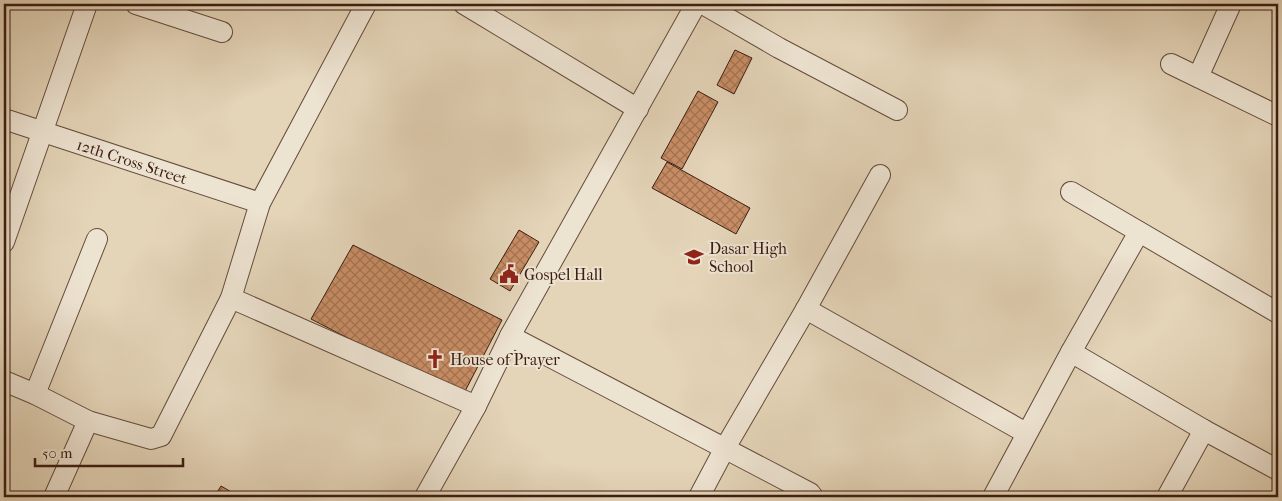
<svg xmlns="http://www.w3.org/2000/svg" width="1282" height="501" font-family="'IM FELL French Canon',serif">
<defs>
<pattern id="building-cross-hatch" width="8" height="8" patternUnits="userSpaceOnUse" patternTransform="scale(1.25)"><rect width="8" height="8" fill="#c98e65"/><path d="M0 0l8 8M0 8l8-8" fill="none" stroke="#a47352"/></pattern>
</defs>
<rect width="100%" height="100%" fill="#e4d4b8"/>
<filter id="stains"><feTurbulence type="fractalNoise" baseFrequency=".004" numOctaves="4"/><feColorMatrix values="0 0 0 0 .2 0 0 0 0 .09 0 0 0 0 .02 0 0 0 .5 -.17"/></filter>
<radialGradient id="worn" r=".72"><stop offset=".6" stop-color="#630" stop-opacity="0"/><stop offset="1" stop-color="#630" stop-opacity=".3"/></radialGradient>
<g fill="url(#building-cross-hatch)" stroke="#3b1d12">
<path d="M735,50L752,58L734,94L717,85Z"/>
<path d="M698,91L718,102L682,169L661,158Z"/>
<path d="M667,162L750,208L736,234L652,188Z"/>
<path d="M519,230L539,242L510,291L490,279Z"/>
<path d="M353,245L502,320L462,397L311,319Z"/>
<path d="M221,486L240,497H214Z"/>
</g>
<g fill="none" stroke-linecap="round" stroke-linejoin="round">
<g stroke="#654b3c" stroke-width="22">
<g id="street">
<path d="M136,4L222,32"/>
<path d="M464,4L638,109"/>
<path d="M703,4L779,48L897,110"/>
<path d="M1171,64L1278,116"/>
<path d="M1198,77L1231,4"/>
<path d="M4,119L260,203"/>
<path d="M1071,192L1278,313"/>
<path d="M4,242L87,4"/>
<path d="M231,298L476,406"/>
<path d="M806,309L1026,433"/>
<path d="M510,336L810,493L813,497"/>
<path d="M1071,352L1204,430L1278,470"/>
<path d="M4,381L35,394L88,421L151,439L161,436L231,298L260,203L366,4"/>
<path d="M35,394L97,239"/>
<path d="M54,497L88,421"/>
<path d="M425,497L476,406L510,336L696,4"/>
<path d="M699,497L725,448L806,309L880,175"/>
<path d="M993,497L1071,352L1139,232"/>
<path d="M1167,497L1204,430"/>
</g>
</g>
<use href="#street" stroke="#ede3d1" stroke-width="20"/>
</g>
<defs>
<g id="school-bare" transform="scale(1.5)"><path d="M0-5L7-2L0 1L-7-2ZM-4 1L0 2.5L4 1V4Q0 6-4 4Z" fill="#8f2418" stroke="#ede3d1" stroke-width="2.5" paint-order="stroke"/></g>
<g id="civic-bare" transform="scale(1.5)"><path d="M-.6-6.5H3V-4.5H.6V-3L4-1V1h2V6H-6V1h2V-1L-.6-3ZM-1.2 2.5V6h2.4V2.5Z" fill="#8f2418" stroke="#ede3d1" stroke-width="2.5" paint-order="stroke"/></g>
<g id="church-bare" transform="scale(1.5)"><path d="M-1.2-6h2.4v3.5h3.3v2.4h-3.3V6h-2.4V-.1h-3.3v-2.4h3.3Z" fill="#8f2418" stroke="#ede3d1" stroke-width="2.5" paint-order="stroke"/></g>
</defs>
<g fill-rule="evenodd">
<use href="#school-bare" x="694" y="257"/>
<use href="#civic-bare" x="509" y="274"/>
<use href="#church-bare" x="435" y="359"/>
</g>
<g text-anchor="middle" stroke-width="4" stroke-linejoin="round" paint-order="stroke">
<g font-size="16" fill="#3b1d12" stroke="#ede3d1">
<text transform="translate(132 161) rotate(18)" y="6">12th Cross Street</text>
</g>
<g font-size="16" fill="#3b1d12" stroke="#ede3d1" text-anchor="start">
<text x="709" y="254">Dasar High<tspan x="709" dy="18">School</tspan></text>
<text x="524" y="280">Gospel Hall</text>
<text x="450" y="365">House of Prayer</text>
</g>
</g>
<rect width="1282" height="501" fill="none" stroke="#e4d4b8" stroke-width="20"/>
<rect x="5" y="5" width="1272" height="491" fill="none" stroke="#3b1d12" stroke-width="2.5"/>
<rect x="10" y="10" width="1262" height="481" fill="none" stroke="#3b1d12"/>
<path d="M35 458v8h148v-8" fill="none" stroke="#3b1d12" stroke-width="2.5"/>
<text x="42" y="458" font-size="15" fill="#3b1d12" stroke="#ede3d1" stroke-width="4" paint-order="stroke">50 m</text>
<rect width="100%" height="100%" filter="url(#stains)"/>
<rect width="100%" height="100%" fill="url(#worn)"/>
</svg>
